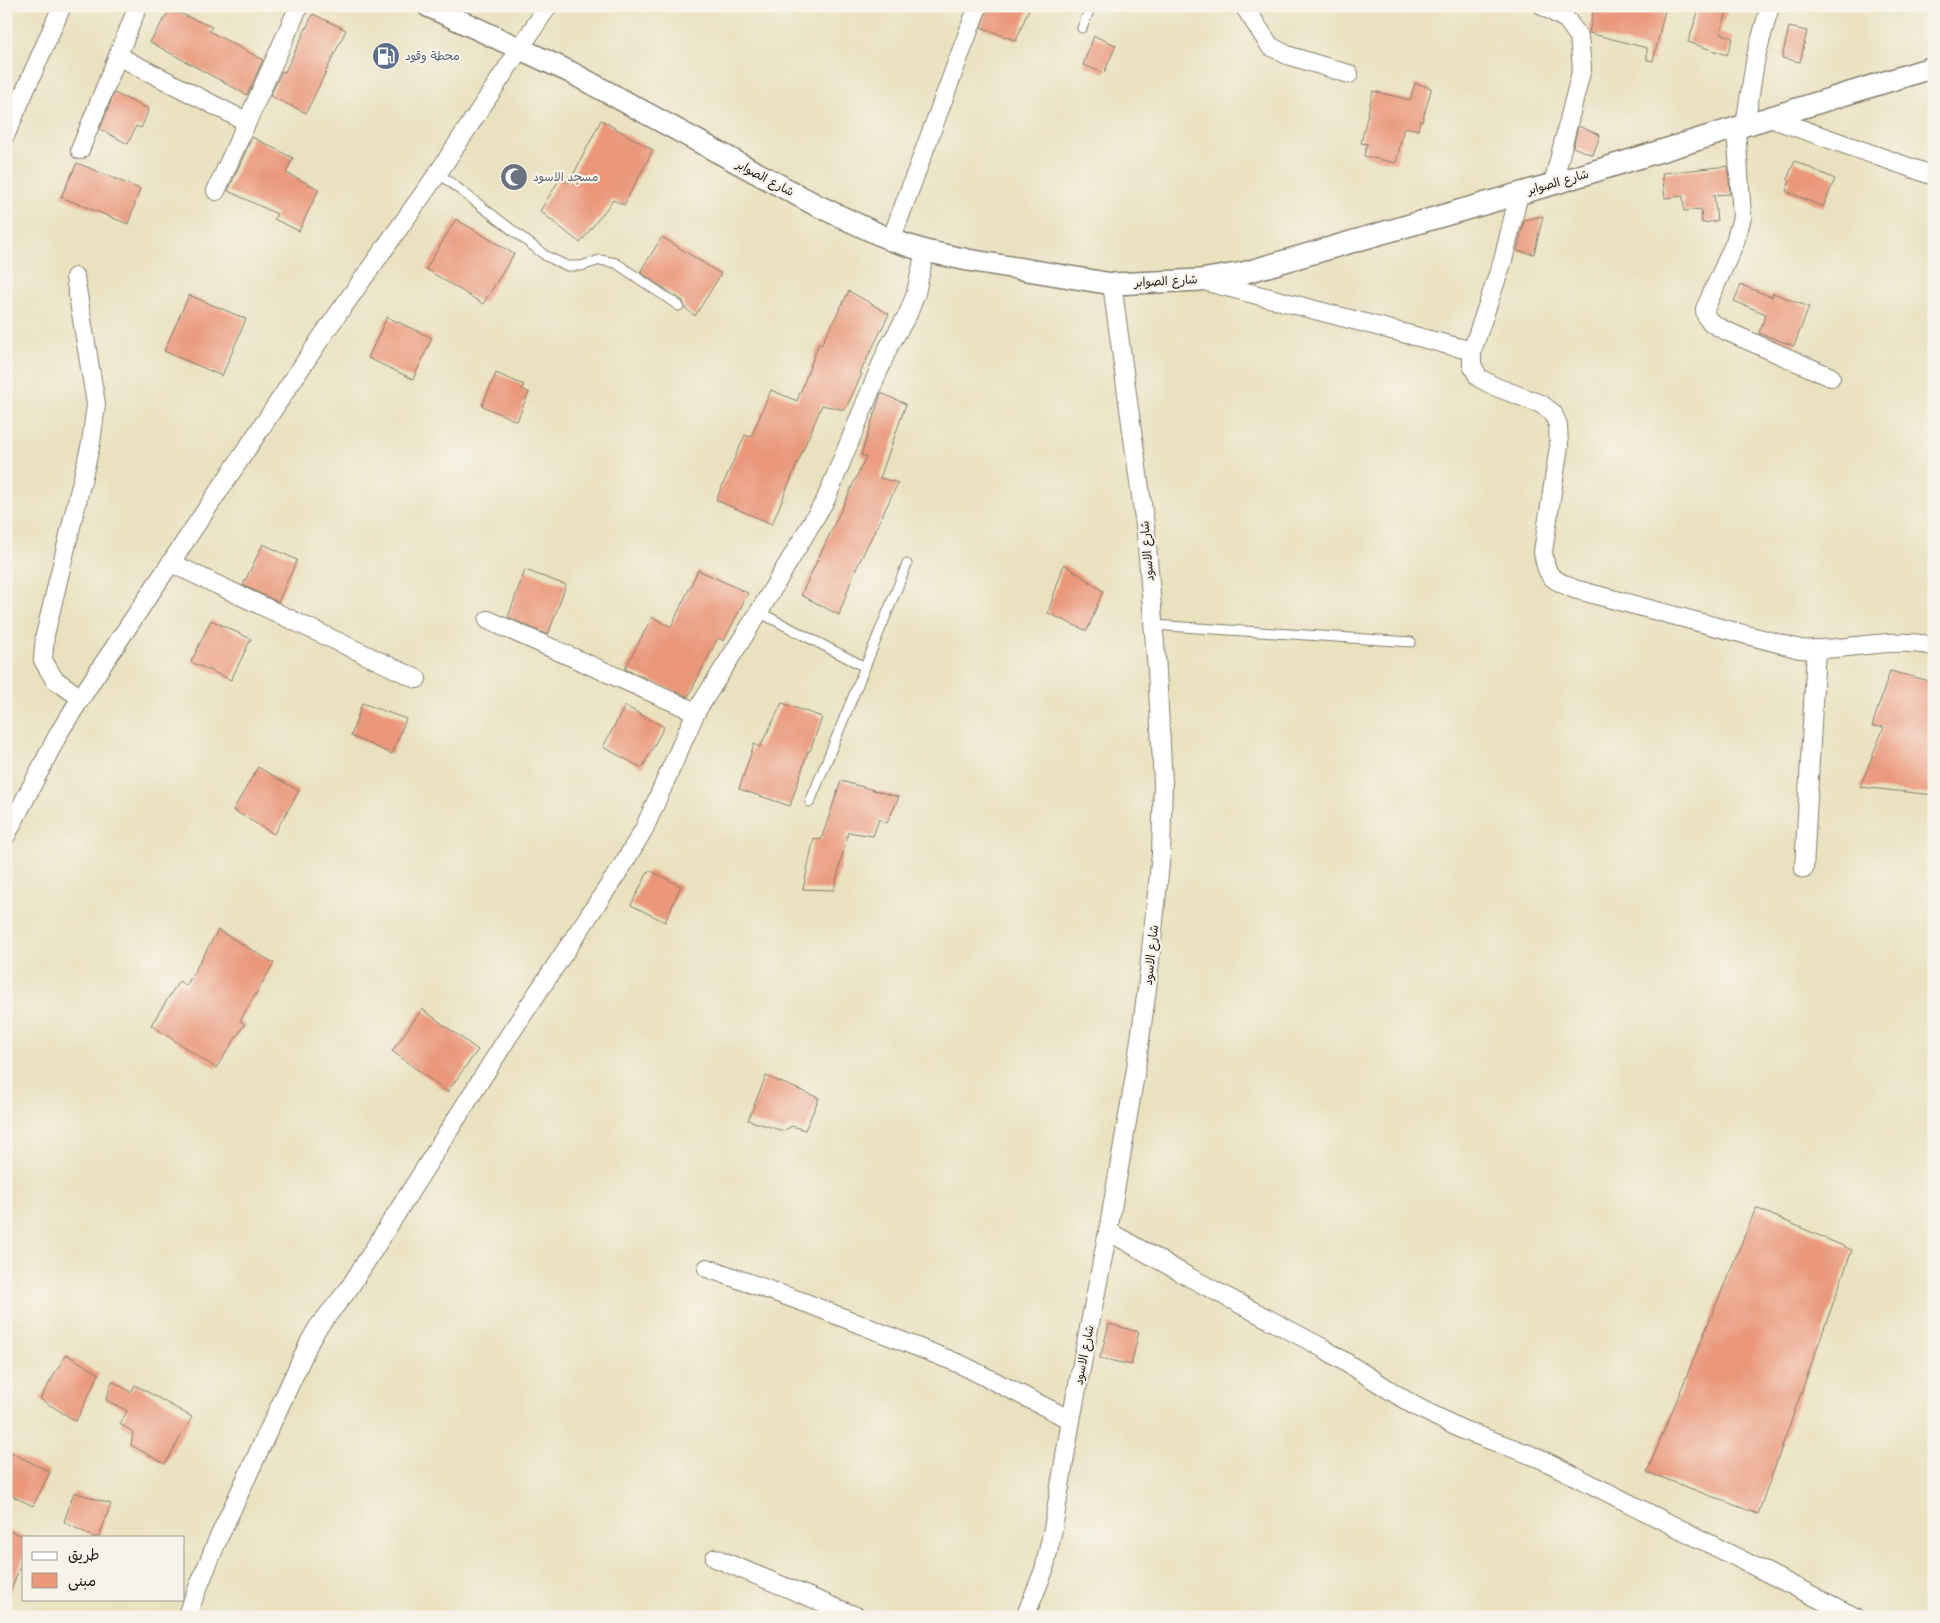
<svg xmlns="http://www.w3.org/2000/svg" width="1940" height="1623" font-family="'Playpen Sans','Playpen Sans Arabic',sans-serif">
<rect width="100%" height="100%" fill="#f7f3e8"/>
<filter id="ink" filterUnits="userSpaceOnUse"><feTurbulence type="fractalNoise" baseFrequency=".02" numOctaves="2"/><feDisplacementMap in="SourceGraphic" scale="10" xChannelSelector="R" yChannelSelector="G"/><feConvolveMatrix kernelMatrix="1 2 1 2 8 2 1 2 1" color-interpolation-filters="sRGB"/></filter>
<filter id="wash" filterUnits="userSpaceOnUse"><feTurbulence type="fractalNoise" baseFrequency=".0096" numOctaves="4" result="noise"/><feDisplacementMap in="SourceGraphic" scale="20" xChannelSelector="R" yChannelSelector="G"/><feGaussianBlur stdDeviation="1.12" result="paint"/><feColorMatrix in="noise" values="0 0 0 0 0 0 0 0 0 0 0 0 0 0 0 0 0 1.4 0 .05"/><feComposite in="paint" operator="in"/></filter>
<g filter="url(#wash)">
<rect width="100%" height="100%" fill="#eae1bf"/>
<g id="blocks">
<g fill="#ea977a">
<path d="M988,6H1030L1016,41L981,27Z"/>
<path d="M1594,6H1666L1653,61L1647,60V48L1589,33Z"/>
<path d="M1700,6H1729L1720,33L1733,38L1727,55L1688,42Z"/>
<path d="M170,9L212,27L209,31L263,60L247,95L150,42Z"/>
<path d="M313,14L346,30L306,113L270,96L282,71L285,72Z"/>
<path d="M1789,27L1807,31L1800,62L1782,58Z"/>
<path d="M1094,36L1116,45L1104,73L1083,65Z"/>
<path d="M1415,83L1431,88V90L1422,122L1420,121L1418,130L1404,127L1396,163L1364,156L1367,144L1361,143L1373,91L1410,100Z"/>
<path d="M114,93L149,109L141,128L136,126L128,144L100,129Z"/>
<path d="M601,120L653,150L624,205L613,200L580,243L540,211L561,177L569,183Z"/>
<path d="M1578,126L1600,135L1593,155L1573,147Z"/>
<path d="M252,137L293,158L286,173L319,189L299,231L274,219L277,214L228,191Z"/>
<path d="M1795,161L1835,179L1823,207L1786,191L1790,181L1787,179Z"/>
<path d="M77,163L140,189L128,224L61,197Z"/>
<path d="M1728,166L1730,194L1714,195L1717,221L1702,223L1701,209L1684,211L1683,196L1665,198L1662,173Z"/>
<path d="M1543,216L1534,254L1517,251L1524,220Z"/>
<path d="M456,219L514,254L483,304L426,269Z"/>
<path d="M662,237L721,274L695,316L685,308L683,301L640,272Z"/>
<path d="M1741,285L1772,297L1773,293L1809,307L1794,346L1759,333L1766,314L1734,301Z"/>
<path d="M849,291L889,314L860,373L862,374L845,410L822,405L772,524L716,500L745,435L751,437L771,390L797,401L819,343L821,345Z"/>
<path d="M189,295L246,319L222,376L164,351Z"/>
<path d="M387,317L432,338L413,379L368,358Z"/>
<path d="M496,373L524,385L522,389L529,392L517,421L482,406Z"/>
<path d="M881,393L906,404L880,478L898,483L853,575L839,615L801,595L866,457L861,455Z"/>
<path d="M263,544L297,560L278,602L243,585Z"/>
<path d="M1064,564L1103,591L1087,631L1048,613Z"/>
<path d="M525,570L566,585L548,635L508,617Z"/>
<path d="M698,570L748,593L724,641L718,638L688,697L625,669L652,617L671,627Z"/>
<path d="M211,620L251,639L231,680L191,662Z"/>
<path d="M1890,671L1934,682V795L1860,787L1884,727L1872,726Z"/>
<path d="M362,703L406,719L392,754L351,736Z"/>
<path d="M782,703L822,717L810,751H808L790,806L739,789L754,744L760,747Z"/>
<path d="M625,706L664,727L642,768L603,747Z"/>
<path d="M258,767L299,791L274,834L233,810Z"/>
<path d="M841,781L899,797L887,823L879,819L873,836L848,832L834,890L803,889L814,838L821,840Z"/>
<path d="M649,870L681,886L665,922L631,905Z"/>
<path d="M218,930L274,963L240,1021L245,1024L216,1068L151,1025L179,981L186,986Z"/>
<path d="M422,1009L478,1050L447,1092L392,1051Z"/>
<path d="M766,1076L819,1098L805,1130L792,1126L783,1131L748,1120Z"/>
<path d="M1756,1208L1852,1250L1758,1514L1647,1472Z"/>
<path d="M1109,1324L1139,1332L1131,1365L1100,1358Z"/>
<path d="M66,1354L99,1374L76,1421L40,1399Z"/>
<path d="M112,1381L131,1392L135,1385L192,1417L165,1464L131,1445L133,1432L120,1424L127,1411L106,1400Z"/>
<path d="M6,1450L50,1472L33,1506L6,1493Z"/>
<path d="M74,1492L111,1504L99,1537H94L64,1522Z"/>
<path d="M6,1530L24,1536V1556L8,1598H6Z"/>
</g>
</g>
</g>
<g filter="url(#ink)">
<use href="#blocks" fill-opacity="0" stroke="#837e6e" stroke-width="1"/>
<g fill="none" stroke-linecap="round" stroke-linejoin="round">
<g stroke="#837e6e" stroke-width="11">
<g id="service">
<path d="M1082,28L1091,6"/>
<path d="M438,173L546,256L567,266H581L600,260L616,263L679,306"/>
<path d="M759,612L865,667"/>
<path d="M1153,625L1411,642"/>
<path d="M810,802L907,564"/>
</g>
</g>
<g stroke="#837e6e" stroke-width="20">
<g id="minor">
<path d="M1244,6L1270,46L1287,55L1349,74"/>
<path d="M1543,6L1567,20L1579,37L1582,68L1553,184"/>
<path d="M118,56L247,122"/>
<path d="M1770,118L1934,176"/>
<path d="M1745,125L1756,56L1770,6"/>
<path d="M1736,128L1742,217L1735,242L1705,309C1705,322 1714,324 1724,330L1831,377"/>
<path d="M6,134L62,6"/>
<path d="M80,150L138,6"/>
<path d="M216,191L299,6"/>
<path d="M1519,194L1503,260L1472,351V365L1479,378L1496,387L1541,404L1553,413L1558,425L1559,446L1543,552C1547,579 1551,578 1574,589L1800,649C1845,652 1889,636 1934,646"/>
<path d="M891,240L978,6"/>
<path d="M75,277L96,404L91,443L45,635L43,660L54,679L81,698"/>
<path d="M1204,281L1472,351"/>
<path d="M171,563L417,679"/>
<path d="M488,620L696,712"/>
<path d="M6,836L60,731L97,673L323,335L438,173L548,6"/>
<path d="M1804,869L1816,650"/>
<path d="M1108,1231L1189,1277L1323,1348L1415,1406L1463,1430L1539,1458L1855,1617"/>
<path d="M707,1268L806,1303L960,1364L1071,1420"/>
<path d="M715,1558L858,1617"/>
<path d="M186,1617L218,1539L310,1341L318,1327L348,1290L508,1037L622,866L644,829L696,712L759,612L826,499L888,348L908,314L916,293L925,251"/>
<path d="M1025,1617L1044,1570L1053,1529L1071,1420L1109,1226L1135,1075L1147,989L1161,854L1163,783L1157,670L1146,533L1112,284"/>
</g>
</g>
<g stroke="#837e6e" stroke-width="24">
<path id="tertiary" d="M428,6L570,72L816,205L891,240L925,251L968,260L1112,284L1200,280L1243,273L1553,184L1934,67"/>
</g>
<use href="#service" stroke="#fff" stroke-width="9"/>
<use href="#minor" stroke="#fff" stroke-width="18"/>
<use href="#tertiary" stroke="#fff" stroke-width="21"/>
</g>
</g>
<defs>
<g id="fuel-disc" transform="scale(1.4375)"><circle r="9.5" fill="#5c6f8a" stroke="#f7f3e8"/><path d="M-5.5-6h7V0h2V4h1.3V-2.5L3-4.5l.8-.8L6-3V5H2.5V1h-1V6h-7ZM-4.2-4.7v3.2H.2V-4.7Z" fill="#fff"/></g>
<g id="mosque-disc" transform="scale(1.4375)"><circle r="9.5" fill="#6b7280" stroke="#f7f3e8"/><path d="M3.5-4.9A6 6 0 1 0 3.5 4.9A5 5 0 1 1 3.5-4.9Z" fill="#fff"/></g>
</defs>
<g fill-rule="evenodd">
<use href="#fuel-disc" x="386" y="56"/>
<use href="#mosque-disc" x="514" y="177"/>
</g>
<g text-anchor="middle" stroke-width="4.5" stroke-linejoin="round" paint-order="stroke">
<g font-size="12" fill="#4e5e75" stroke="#f7f3e8" text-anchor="start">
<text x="405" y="60">محطة وقود</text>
</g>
<g font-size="12" fill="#5b616d" stroke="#f7f3e8" text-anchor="start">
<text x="533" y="181">مسجد الاسود</text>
</g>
<g font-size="12" fill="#1c1c1c" stroke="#f7f3e8">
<text transform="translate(765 178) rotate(28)" y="4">شارع الصوابر</text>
<text transform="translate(1558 182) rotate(-16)" y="4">شارع الصوابر</text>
<text transform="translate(1166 281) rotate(-3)" y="4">شارع الصوابر</text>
<text transform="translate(1147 551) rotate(-95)" y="4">شارع الاسود</text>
<text transform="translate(1151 955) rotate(-84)" y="4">شارع الاسود</text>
<text transform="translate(1084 1355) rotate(-79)" y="4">شارع الاسود</text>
</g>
</g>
<rect width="1940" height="1623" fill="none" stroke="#f7f3e8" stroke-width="25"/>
<rect x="22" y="1536" width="162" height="65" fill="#f7f3e8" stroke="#9f9d96"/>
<rect x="32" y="1552" width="25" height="8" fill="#ffffff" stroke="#9f9d96"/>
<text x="68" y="1560" font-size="15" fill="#1c1c1c">طريق</text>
<rect x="32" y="1573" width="25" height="15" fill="#ea977a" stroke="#9f9d96"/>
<text x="68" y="1586" font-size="15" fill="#1c1c1c">مبنى</text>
</svg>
